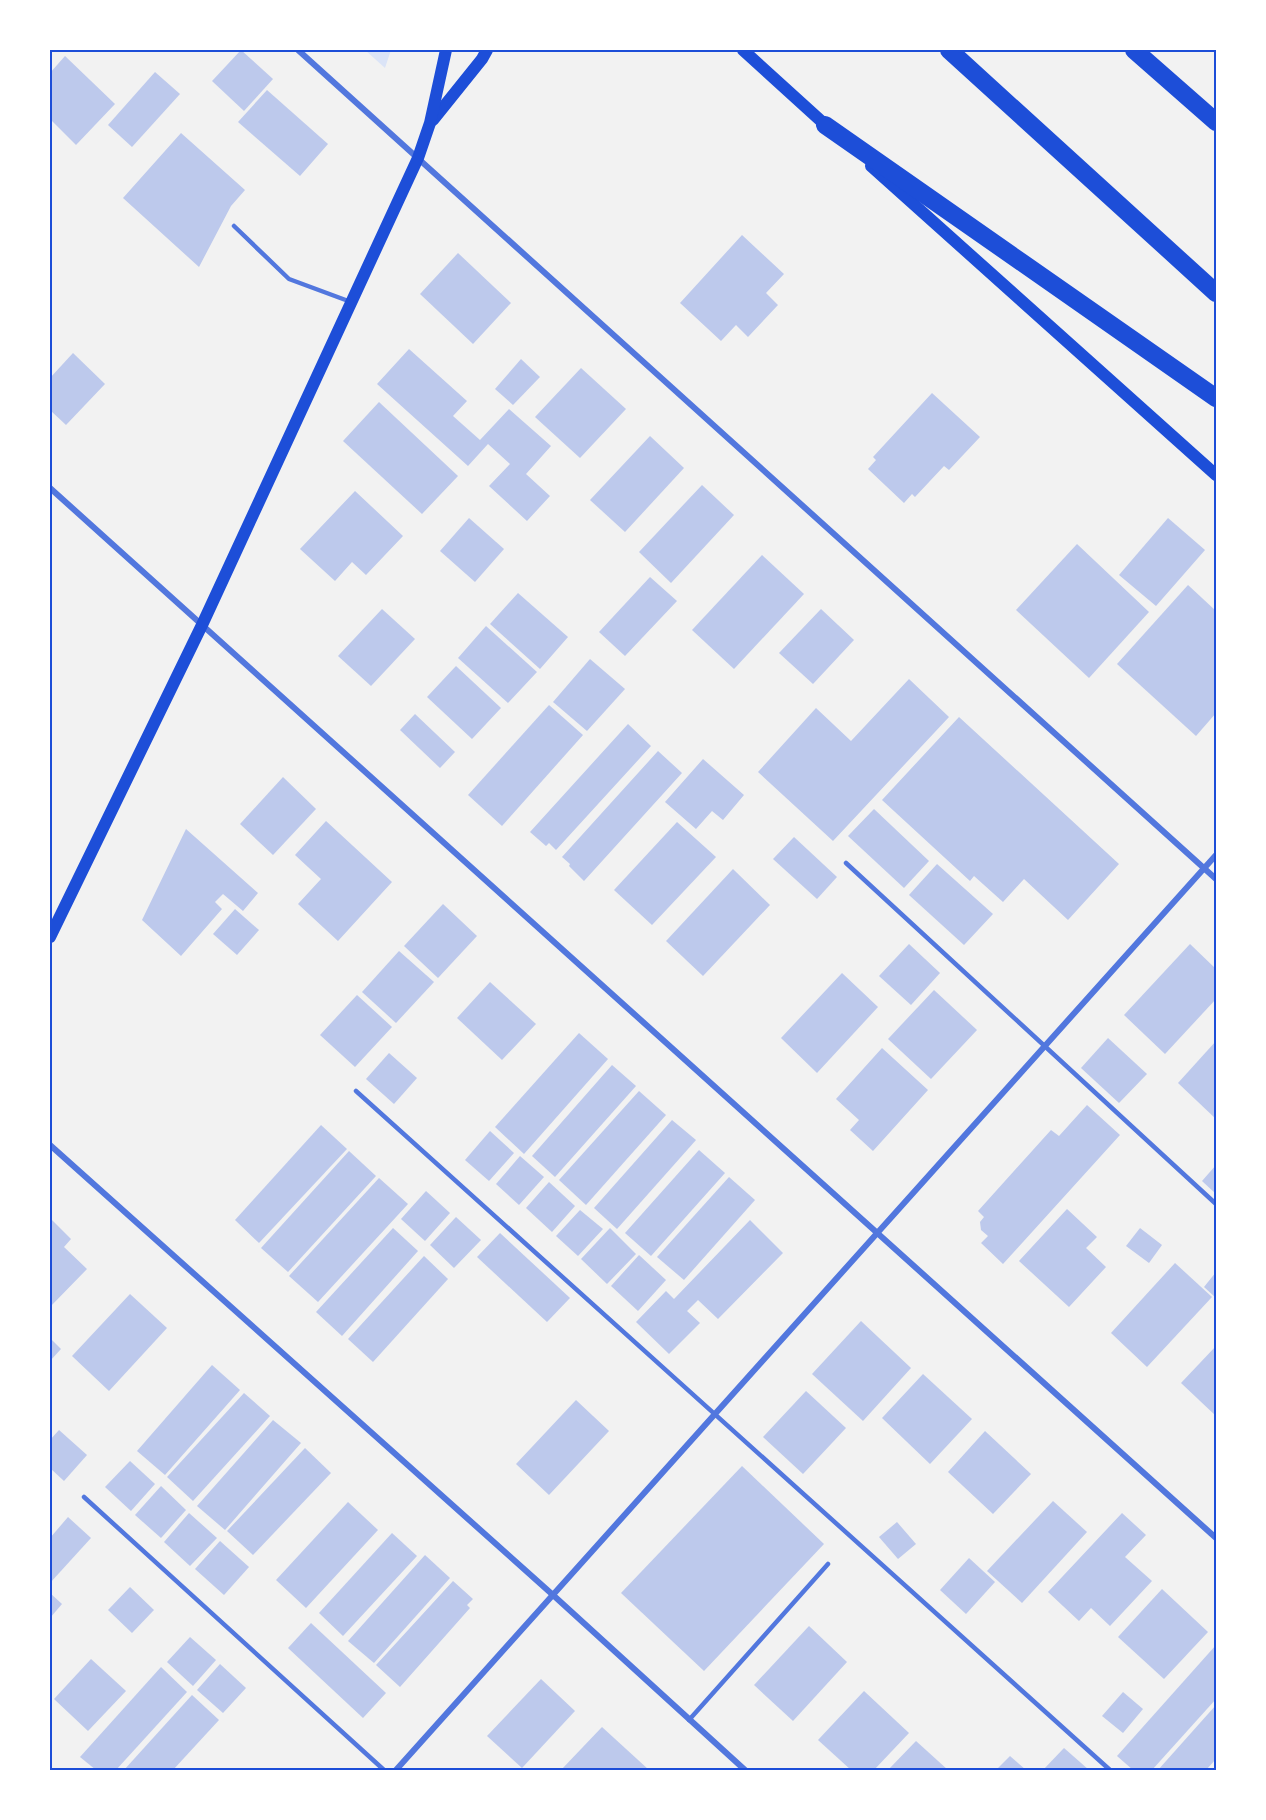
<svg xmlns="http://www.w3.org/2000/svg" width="1266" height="1820" font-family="'Archivo Narrow',sans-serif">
<rect width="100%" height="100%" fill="#f2f2f2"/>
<path fill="#dbe4f7" d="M365,50H391L385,68Z"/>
<g fill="#bdc9ec">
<path d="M241,50L273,79L244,111L212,81Z"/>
<path d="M65,56L115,104L76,145L50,119V73Z"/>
<path d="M155,72L180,94L132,147L108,125Z"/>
<path d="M267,90L328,144L300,176L238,122Z"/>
<path d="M181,133L245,190L231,206L199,267L123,198Z"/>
<path d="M742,235L784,274L766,293L778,305L748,337L736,325L721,341L680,303Z"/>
<path d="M458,253L511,303L473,344L420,294Z"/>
<path d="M409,349L467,401L453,416L480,440L509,409L551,446L526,474L550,496L527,521L489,486L510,464L488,444L468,466L377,384Z"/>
<path d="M73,353L105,384L66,425L50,410V378Z"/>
<path d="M521,359L540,377L513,405L495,389Z"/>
<path d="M581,368L626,409L580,458L535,417Z"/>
<path d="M932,393L980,437L949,470L944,466L915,497L912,494L904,503L868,469L876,460L873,457Z"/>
<path d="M379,402L458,476L422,514L343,441Z"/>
<path d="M650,436L684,468L625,532L590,500Z"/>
<path d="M702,485L734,515L671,583L639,552Z"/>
<path d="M355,491L403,536L366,575L352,562L335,581L300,549Z"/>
<path d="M469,518L504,549L475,582L440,551Z"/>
<path d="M1168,518L1205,550L1156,606L1119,575Z"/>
<path d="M1077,544L1149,612L1089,678L1016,610Z"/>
<path d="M762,555L804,594L734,669L692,630Z"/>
<path d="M650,577L677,601L625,656L599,632Z"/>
<path d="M1188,585L1216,611V713L1196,736L1117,664Z"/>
<path d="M518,593L568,637L540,669L490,624Z"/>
<path d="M382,609L415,639L371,686L338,656Z"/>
<path d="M821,609L854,640L813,684L779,653Z"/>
<path d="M486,626L537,672L508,703L458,658Z"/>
<path d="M590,659L625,689L587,731L553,702Z"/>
<path d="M456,666L501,708L472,739L427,697Z"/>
<path d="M909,679L949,717L833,841L758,772L816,708L851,741Z"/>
<path d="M549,705L583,735L502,826L468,795Z"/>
<path d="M415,714L455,752L440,768L400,730Z"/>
<path d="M959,717L1119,864L1068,920L1024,879L1003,902L974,876L970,881L882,800Z"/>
<path d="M628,724L651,746L556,850L549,843L546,846L530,832Z"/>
<path d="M658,751L682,773L584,881L569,866L570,864L562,857Z"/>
<path d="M703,759L744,795L723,820L712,811L696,829L665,802Z"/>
<path d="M283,777L316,809L273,855L240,824Z"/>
<path d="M874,809L929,861L904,888L848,836Z"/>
<path d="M326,821L392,882L338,941L298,904L321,879L295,855Z"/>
<path d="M677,822L716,857L652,925L614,890Z"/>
<path d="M186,829L258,893L243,911L223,894L215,902L222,909L181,956L142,920Z"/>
<path d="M794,837L837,877L817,899L773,859Z"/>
<path d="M937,864L993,914L964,945L909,895Z"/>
<path d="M733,869L770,905L703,976L666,941Z"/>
<path d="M443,904L477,936L438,978L404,946Z"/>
<path d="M235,909L259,930L237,955L213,934Z"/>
<path d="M909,944L940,973L911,1005L879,976Z"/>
<path d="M1190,944L1216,969V999L1165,1054L1124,1015Z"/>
<path d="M399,951L434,982L396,1023L362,992Z"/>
<path d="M842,973L878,1007L817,1073L781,1038Z"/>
<path d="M490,982L536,1024L502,1060L457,1018Z"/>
<path d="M934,990L977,1030L931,1079L888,1039Z"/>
<path d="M357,995L392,1027L355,1067L320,1035Z"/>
<path d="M579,1033L608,1059L524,1154L495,1127Z"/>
<path d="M1108,1038L1147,1074L1119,1103L1081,1068Z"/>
<path d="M1216,1041V1119L1178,1083Z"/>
<path d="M882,1048L928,1090L873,1151L850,1130L859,1120L836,1099Z"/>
<path d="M389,1053L417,1078L394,1104L366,1079Z"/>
<path d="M612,1065L636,1086L555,1177L532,1156Z"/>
<path d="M639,1091L666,1115L586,1205L559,1180Z"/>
<path d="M1087,1105L1120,1135L1003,1264L981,1243L988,1236L981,1230L980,1222L984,1217L978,1211L1051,1130L1059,1136Z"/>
<path d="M672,1120L696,1140L617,1229L594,1208Z"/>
<path d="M321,1125L347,1149L259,1243L235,1220Z"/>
<path d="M490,1131L514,1153L489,1181L465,1160Z"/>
<path d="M699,1150L725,1173L651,1256L625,1233Z"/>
<path d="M349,1151L376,1176L288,1272L261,1248Z"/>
<path d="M520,1156L544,1177L519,1205L496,1184Z"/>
<path d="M1216,1165V1194L1202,1181Z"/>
<path d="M729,1177L755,1200L684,1280L657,1257Z"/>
<path d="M379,1178L408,1204L318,1302L289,1276Z"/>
<path d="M549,1182L575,1206L552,1232L526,1208Z"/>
<path d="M426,1191L450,1213L425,1241L401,1219Z"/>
<path d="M1067,1209L1097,1237L1086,1248L1106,1267L1069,1307L1019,1261Z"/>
<path d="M580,1210L603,1229L578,1256L556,1236Z"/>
<path d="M456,1217L481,1240L454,1268L430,1245Z"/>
<path d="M50,1218L71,1239L64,1247L87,1269L50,1307Z"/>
<path d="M750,1220L783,1253L718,1319L698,1300L687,1311L700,1323L669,1354L636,1322L666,1291L674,1299Z"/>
<path d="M393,1228L418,1251L342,1336L316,1312Z"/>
<path d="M610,1228L636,1254L607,1284L581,1259Z"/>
<path d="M1140,1228L1162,1245L1149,1263L1126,1246Z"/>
<path d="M500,1233L570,1298L547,1322L477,1257Z"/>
<path d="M639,1255L666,1280L638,1311L611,1286Z"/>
<path d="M424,1256L448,1279L373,1362L348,1339Z"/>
<path d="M1175,1263L1212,1297L1147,1367L1111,1333Z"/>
<path d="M1216,1272V1298L1204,1287Z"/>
<path d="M130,1294L167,1328L109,1391L72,1356Z"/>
<path d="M861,1321L911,1368L863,1421L812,1374Z"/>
<path d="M50,1338L61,1349L50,1361Z"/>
<path d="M1216,1346V1416L1181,1383Z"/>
<path d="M212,1365L240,1390L165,1475L137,1451Z"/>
<path d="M923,1374L972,1419L930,1464L882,1418Z"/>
<path d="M806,1391L846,1428L803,1474L763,1437Z"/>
<path d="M244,1393L270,1416L193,1501L167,1477Z"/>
<path d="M576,1400L609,1431L549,1495L516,1464Z"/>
<path d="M273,1420L301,1443L225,1530L197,1506Z"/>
<path d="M59,1430L87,1455L64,1481L50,1468V1440Z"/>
<path d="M985,1431L1031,1474L993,1514L948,1472Z"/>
<path d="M305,1448L331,1473L253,1555L227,1531Z"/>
<path d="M130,1461L155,1484L131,1511L105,1487Z"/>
<path d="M742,1466L824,1544L704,1671L621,1593Z"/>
<path d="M161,1486L186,1510L161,1538L135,1515Z"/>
<path d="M1053,1501L1087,1532L1022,1603L987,1571Z"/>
<path d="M348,1502L378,1530L306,1608L276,1580Z"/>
<path d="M189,1513L217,1538L190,1566L164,1542Z"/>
<path d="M1122,1513L1146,1535L1125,1557L1152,1581L1110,1626L1091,1608L1079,1621L1048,1592Z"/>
<path d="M68,1517L91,1538L50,1583V1538Z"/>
<path d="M897,1522L916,1544L898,1559L879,1537Z"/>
<path d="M392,1533L417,1556L343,1636L319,1613Z"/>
<path d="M220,1541L249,1567L224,1595L195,1569Z"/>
<path d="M425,1555L450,1578L374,1663L348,1641Z"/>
<path d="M969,1558L995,1582L966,1614L940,1590Z"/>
<path d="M453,1581L473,1599L467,1605L470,1608L400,1687L376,1665Z"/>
<path d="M130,1587L154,1610L132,1633L108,1610Z"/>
<path d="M1162,1589L1208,1632L1164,1679L1118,1637Z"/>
<path d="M50,1593L62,1604L50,1618Z"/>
<path d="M311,1623L386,1693L363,1718L288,1648Z"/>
<path d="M809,1626L847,1662L793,1721L754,1685Z"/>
<path d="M190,1637L216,1660L193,1686L167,1662Z"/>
<path d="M1216,1645V1699L1152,1770H1133L1117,1756Z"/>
<path d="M91,1659L126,1691L88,1731L54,1699Z"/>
<path d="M220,1664L246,1688L223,1713L197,1690Z"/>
<path d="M161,1667L187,1692L116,1770H96L80,1757Z"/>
<path d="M541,1679L575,1711L522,1768L487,1736Z"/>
<path d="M864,1691L909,1733L874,1770H851L818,1740Z"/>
<path d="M1123,1692L1143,1709L1123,1733L1102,1716Z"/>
<path d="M192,1695L219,1720L173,1770H124Z"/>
<path d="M1216,1705V1759L1206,1770H1158Z"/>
<path d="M602,1727L649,1770H561Z"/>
<path d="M916,1741L948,1770H888Z"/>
<path d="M1064,1748L1089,1770H1043Z"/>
<path d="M1010,1756L1026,1770H996Z"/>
</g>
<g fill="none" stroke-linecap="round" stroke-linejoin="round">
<g stroke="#5277de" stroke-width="4.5">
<path d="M234,226L289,279L351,302"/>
<path d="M846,863L1216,1204"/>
<path d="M356,1091L1110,1770"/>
<path d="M84,1497L384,1770"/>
<path d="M689,1720L828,1564"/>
</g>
<g stroke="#5277de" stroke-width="6">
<path d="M298,50L1216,879"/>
<path d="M50,488L1216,1538"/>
<path d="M50,1145L553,1595L745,1770"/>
<path d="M396,1770L1216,855"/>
</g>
<g stroke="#1d4ed8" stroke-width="12">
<path d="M743,50L831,130"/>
<path d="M433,120L482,59L487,50"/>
<path d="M871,166L1216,475"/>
<path d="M50,937L202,625L418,158L430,123L446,50"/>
</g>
<g stroke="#1d4ed8" stroke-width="18">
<path d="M949,50L1216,293"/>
<path d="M1134,50L1216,122"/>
<path d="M825,125L1216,398"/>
</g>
</g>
<rect width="1266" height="1820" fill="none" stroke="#ffffff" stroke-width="102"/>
<rect x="51" y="51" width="1164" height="1718" fill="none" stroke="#1d4ed8" stroke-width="2"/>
</svg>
